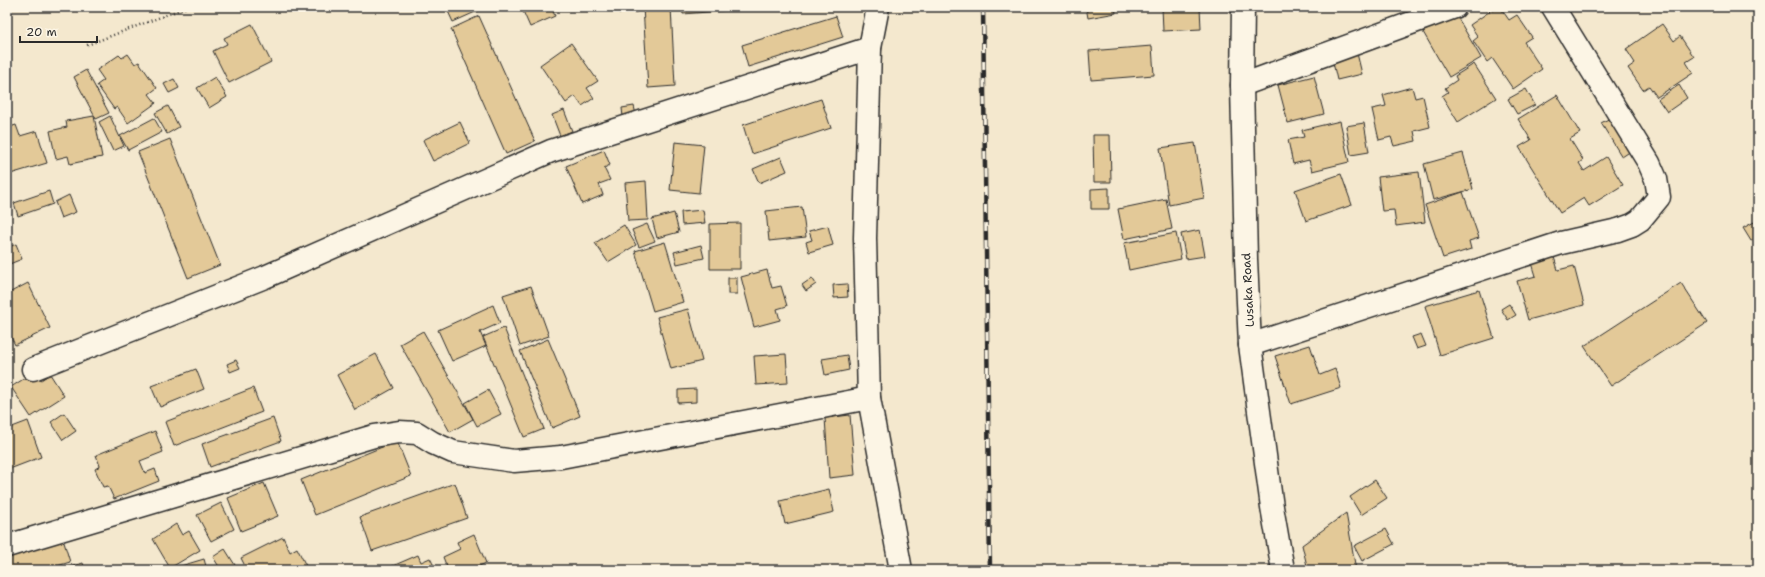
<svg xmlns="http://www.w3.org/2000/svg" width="1765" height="577" font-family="'Shantell Sans',sans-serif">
<rect width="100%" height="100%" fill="#f4e8ce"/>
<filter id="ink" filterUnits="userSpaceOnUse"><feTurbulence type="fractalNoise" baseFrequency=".025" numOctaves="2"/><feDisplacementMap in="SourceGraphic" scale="8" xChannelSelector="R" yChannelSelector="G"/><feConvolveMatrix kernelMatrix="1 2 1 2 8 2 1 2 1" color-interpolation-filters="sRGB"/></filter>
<g filter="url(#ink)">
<g fill="#e3c998" stroke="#2b2b2b">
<path d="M446,7H481L482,9L453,22Z"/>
<path d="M532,7H551L555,16L530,27L523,11Z"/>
<path d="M618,7H637V12L619,13Z"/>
<path d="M643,7H671L675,86L648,88Z"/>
<path d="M682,7H731L732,10L683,14Z"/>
<path d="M1086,7H1115L1116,13L1088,18Z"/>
<path d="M1162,7H1200L1201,29L1163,31Z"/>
<path d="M1496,7H1500L1509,20L1517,15L1532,37L1524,42L1542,69L1513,89L1492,58L1487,62L1473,41L1478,37L1470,25Z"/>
<path d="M1455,13L1481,58L1449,77L1423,32Z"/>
<path d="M479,16L535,141L506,154L451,29Z"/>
<path d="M836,16L843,37L748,67L742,45Z"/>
<path d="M252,24L271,62L229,83L213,51L227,44L224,38Z"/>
<path d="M1662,24L1674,41L1680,36L1694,57L1686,62L1693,73L1657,97L1649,86L1643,90L1628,68L1635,63L1626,49Z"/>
<path d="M571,43L598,81L587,88L594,98L582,106L575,96L566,103L540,65Z"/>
<path d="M1152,46L1154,75L1091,80L1089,51Z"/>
<path d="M1356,49L1362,74L1337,80L1331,54Z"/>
<path d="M128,54L135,64L139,62L157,88L149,94L156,103L128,123L117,107L114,109L97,85L104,80L97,70L119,55L122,58Z"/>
<path d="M1474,64L1496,98L1458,122L1442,96L1448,92L1445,88L1457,80L1455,76Z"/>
<path d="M86,70L109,113L96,119L74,77Z"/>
<path d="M1314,76L1324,114L1288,123L1278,85Z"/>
<path d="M215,77L227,97L209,108L197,88Z"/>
<path d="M174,79L179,88L169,93L164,84Z"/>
<path d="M1679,85L1687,98L1667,112L1658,99Z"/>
<path d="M1412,87L1415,98L1423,96L1430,127L1414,131L1416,141L1394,146L1391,137L1379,140L1372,109L1386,106L1383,95Z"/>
<path d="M1526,89L1535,105L1517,114L1508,99Z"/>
<path d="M1557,95L1580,133L1570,139L1583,160L1579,163L1584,171L1606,157L1623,185L1589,206L1584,198L1560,213L1519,147L1531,140L1518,119Z"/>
<path d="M821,99L831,128L752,154L743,125Z"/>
<path d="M168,106L179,127L167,134L155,113Z"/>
<path d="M634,106L636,115L623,117L622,108Z"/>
<path d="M564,110L572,131L560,136L552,115Z"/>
<path d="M94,116L102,157L70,164L68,156L56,159L50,131L67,127L66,121Z"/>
<path d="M110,116L124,146L113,151L99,122Z"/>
<path d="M1614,116L1634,149L1622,157L1601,123Z"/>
<path d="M154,118L162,132L128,150L120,136Z"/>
<path d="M1340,121L1349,162L1312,171L1309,160L1293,164L1288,140L1304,137L1302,130Z"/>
<path d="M460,122L470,143L433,161L423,140Z"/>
<path d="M1364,123L1369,152L1351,155L1346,126Z"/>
<path d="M16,125L20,136L37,131L47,163L7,175V128Z"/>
<path d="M1093,135H1110L1111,182H1094Z"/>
<path d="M170,139L220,265L188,278L138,152Z"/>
<path d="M675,142L704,145L699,193L670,190Z"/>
<path d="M1195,143L1204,198L1169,205L1160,148Z"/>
<path d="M604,150L610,165L604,168L610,180L599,184L603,195L582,204L566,166Z"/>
<path d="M1463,153L1473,189L1433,200L1424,164Z"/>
<path d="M781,157L787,171L759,183L753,169Z"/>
<path d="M1419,172L1425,222L1396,226L1394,210L1382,211L1378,177Z"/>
<path d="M1341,174L1352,205L1306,221L1295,190Z"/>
<path d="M646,181L648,220L628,221L625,183Z"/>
<path d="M1109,188V209H1091V189Z"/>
<path d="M49,191L53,204L18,216L14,203Z"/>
<path d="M1463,192L1479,238L1469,241L1471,249L1443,258L1425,205Z"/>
<path d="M69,195L76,212L61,218L55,202Z"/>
<path d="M1166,199L1172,229L1124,239L1118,209Z"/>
<path d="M802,207L806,237L769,241L766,211Z"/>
<path d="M703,210L705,223L682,225L681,212Z"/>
<path d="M674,213L679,232L657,238L652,219Z"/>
<path d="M1758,220V238L1751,241L1743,228Z"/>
<path d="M740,223V269H710V224Z"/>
<path d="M647,224L655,241L639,247L632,230Z"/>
<path d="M624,225L636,245L608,262L595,243Z"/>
<path d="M828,226L833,245L809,252L806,242L812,240L809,231Z"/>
<path d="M1200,230L1205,256L1186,259L1181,234Z"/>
<path d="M1176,233L1181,259L1129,270L1124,243Z"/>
<path d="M665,242L683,302L653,311L635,251Z"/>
<path d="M16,244L22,259L7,265V248Z"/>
<path d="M701,245L704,258L677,264L674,252Z"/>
<path d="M1554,257L1558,270L1574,266L1584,305L1528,320L1517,281L1536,276L1532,263Z"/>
<path d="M767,270L772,288L781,286L787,306L777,309L780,320L754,327L741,277Z"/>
<rect x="728" y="278" width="9" height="16"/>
<path d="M812,278L816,284L806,291L802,285Z"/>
<path d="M28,283L50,328L15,345L7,329V294Z"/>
<path d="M1681,283L1707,323L1611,386L1584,346Z"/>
<path d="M847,284L848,297L834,298L833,285Z"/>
<path d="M531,286L549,336L520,346L503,295Z"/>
<path d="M1479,290L1494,338L1440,355L1425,306Z"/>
<path d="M1509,304L1516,315L1508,320L1501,309Z"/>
<path d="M493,305L500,323L480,332L486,346L452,361L438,330Z"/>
<path d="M688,309L702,361L671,369L657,317Z"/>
<path d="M504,328L544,429L524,437L483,337Z"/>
<path d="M423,331L473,419L450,432L400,344Z"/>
<path d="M1421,334L1426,346L1417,349L1412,337Z"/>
<path d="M548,339L580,416L552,428L520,351Z"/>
<path d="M1310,345L1320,375L1335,369L1341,388L1291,404L1275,356Z"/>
<path d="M376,354L394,388L355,410L337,375Z"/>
<path d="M786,354L788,383L756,385L754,356Z"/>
<path d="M847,355L849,370L825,375L822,359Z"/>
<path d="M236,360L240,368L230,372L227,364Z"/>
<path d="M196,369L204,389L160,407L151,386Z"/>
<path d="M36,371L41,380L50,374L64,396L31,417L11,387Z"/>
<path d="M253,388L262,412L174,446L165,422Z"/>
<path d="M696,389V402L678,403V390Z"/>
<path d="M488,390L501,414L477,426L465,403Z"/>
<path d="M64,413L76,431L63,440L51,422Z"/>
<path d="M850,415L855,475L829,478L825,418Z"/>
<path d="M273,418L281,441L210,467L202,444Z"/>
<path d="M28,421L41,457L7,470V429Z"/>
<path d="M155,431L163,452L140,461L145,473L155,469L159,481L114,499L108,486L103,487L95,469L100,466L96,455Z"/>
<path d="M397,441L411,476L315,515L301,480Z"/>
<path d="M1375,480L1387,498L1361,515L1350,497Z"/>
<path d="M264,483L278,516L241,531L228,498Z"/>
<path d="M455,483L467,518L372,551L360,517Z"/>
<path d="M829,489L834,512L785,524L780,501Z"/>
<path d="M221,503L234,529L211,541L197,515Z"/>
<path d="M1346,513L1356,570H1308L1302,545Z"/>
<path d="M176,524L182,535L189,531L200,550L170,568L153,539Z"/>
<path d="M1386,529L1394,544L1362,561L1354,546Z"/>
<path d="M474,534L486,563L470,570H448L443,557L460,549L457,542Z"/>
<path d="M283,537L290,552L297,548L308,570H247L241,558Z"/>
<path d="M63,539L70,562L44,570H7V555Z"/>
<path d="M225,549L235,565L227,570H221L213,557Z"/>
<path d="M418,555L421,562L430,558L436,570H389L388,568Z"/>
<path d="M204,559L207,570H175L174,568Z"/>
<path d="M83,563L85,570H59Z"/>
</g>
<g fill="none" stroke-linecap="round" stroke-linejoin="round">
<g stroke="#2b2b2b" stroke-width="25">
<g id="minor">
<path d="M878,7L870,48L865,238L869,398L901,570"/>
<path d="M1242,85L1455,7"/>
<path d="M1250,345L1561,243L1618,230L1632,225L1640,220L1659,197L1656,179L1649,163L1553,7"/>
<path d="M33,369L265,277L551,151L870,48"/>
<path d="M7,546L374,436L399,432L417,433L433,443L453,452L514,461L561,457L869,398"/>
</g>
</g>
<g stroke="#2b2b2b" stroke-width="25">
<path id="tertiary" d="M1243,7L1242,85L1246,259L1250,345L1272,507L1283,570"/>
</g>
<path stroke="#2b2b2b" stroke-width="2.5" stroke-dasharray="1 3" stroke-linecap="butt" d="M87,45L187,7"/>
<use href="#minor" stroke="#fcf5e5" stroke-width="22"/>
<use href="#tertiary" stroke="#fcf5e5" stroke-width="22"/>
<g stroke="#2b2b2b" stroke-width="4.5">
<path id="rail" d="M983,7L990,570"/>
</g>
<use href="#rail" stroke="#fcf5e5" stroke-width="3" stroke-dasharray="9" stroke-linecap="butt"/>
</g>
</g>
<g text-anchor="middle" stroke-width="3.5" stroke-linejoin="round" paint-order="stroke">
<g font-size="12" fill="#2b2b2b" stroke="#fcf5e5">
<text transform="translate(1248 290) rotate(-93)" y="4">Lusaka Road</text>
</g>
</g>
<rect width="1765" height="577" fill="none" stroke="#fcf5e5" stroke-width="24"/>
<rect x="12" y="12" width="1741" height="553" fill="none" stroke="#2b2b2b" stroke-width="1.5" filter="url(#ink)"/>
<path d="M20 36v6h77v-6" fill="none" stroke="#2b2b2b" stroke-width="2"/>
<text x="26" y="36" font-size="12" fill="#2b2b2b" stroke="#fcf5e5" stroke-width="3" paint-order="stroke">20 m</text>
</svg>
